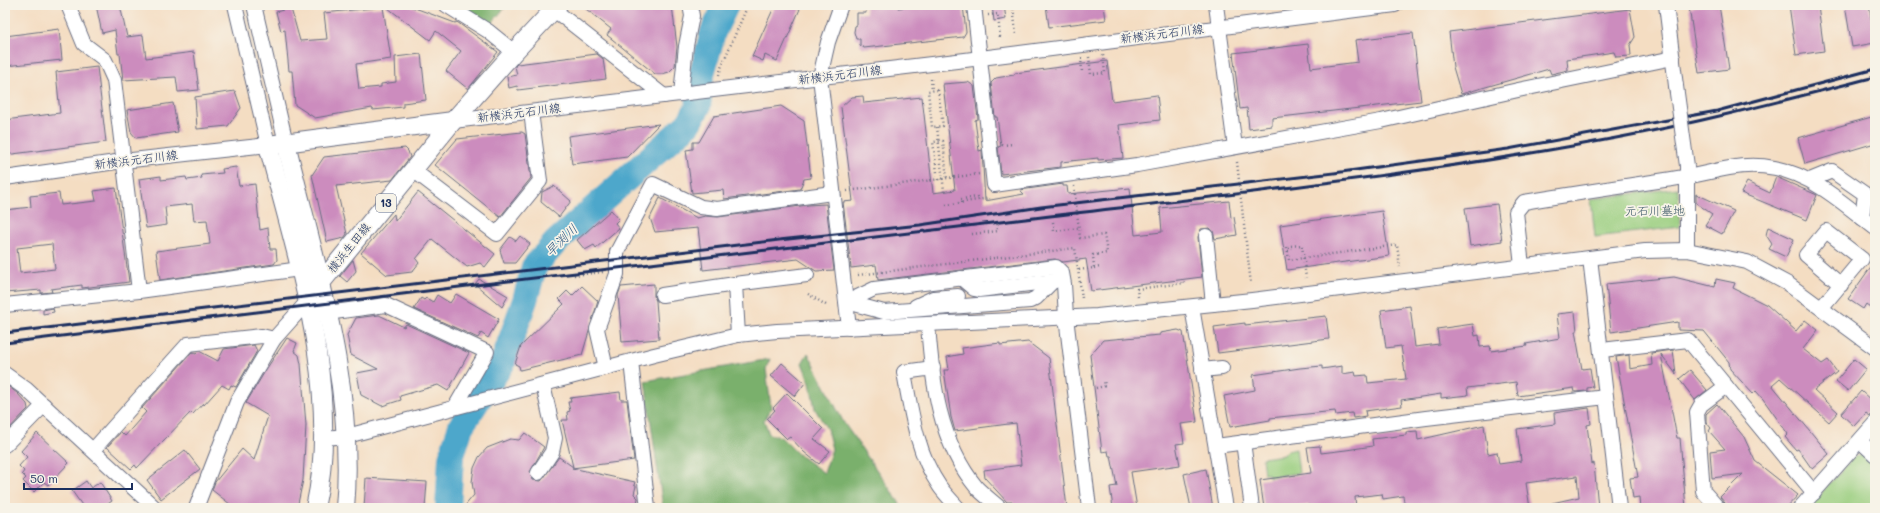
<svg xmlns="http://www.w3.org/2000/svg" width="1880" height="513" font-family="Mali,'Klee One',sans-serif">
<rect width="100%" height="100%" fill="#f7f3e8"/>
<filter id="ink" filterUnits="userSpaceOnUse"><feTurbulence type="fractalNoise" baseFrequency=".025" numOctaves="2"/><feDisplacementMap in="SourceGraphic" scale="8" xChannelSelector="R" yChannelSelector="G"/><feConvolveMatrix kernelMatrix="1 2 1 2 8 2 1 2 1" color-interpolation-filters="sRGB"/></filter>
<filter id="wash" filterUnits="userSpaceOnUse"><feTurbulence type="fractalNoise" baseFrequency=".012" numOctaves="4" result="noise"/><feDisplacementMap in="SourceGraphic" scale="16" xChannelSelector="R" yChannelSelector="G"/><feGaussianBlur stdDeviation="0.9" result="paint"/><feColorMatrix in="noise" values="0 0 0 0 0 0 0 0 0 0 0 0 0 0 0 0 0 1.4 0 .05"/><feComposite in="paint" operator="in"/></filter>
<g filter="url(#wash)">
<rect width="100%" height="100%" fill="#f4ddc2"/>
<g fill="#98cd7d" stroke="#5a7e6e">
<path d="M1678,188L1680,227L1595,237L1591,199Z"/>
<path d="M1296,449L1299,473L1269,477V474H1264L1262,458L1284,455L1287,451Z"/>
<path d="M1862,454L1875,466V508H1807L1854,457Z"/>
</g>
<g fill="#7ab06c" stroke="#4a7065">
<path d="M457,5H507L490,25Z"/>
<path d="M808,353L844,423L903,508H663L645,381L770,359L766,369L771,408L764,420L769,434L781,437L798,454L824,473L832,449L827,429L815,409L810,383L802,363Z"/>
</g>
<g fill="none" stroke-linecap="round" stroke-linejoin="round">
<path stroke="#4ea7cb" stroke-width="26" d="M448,508L451,458L461,426L503,362L525,300L534,267L555,243L688,124L698,107L701,77L706,59L713,32L726,5"/>
</g>
<g id="blocks">
<g fill="#cc8cbe" fill-rule="evenodd">
<path d="M96,5H120L127,37L143,35L146,58L194,52L199,90L178,92L176,77L123,80L120,54H118L115,30L102,33Z"/>
<path d="M283,5H290L300,41L327,39L324,13L383,7L391,59L356,64L359,89L381,87V84L396,82L395,57L421,54L426,100L403,103V107L373,110L372,108L315,118L295,105L292,71H289L285,30L281,31L276,12L283,10Z"/>
<path d="M384,5H407L455,23L457,22L498,52L468,89L446,71L461,51L436,31L430,40Z"/>
<path d="M581,5H672L677,47L675,66L669,72L662,74H655L607,35L611,29Z"/>
<path d="M775,5H791L800,9L777,61L765,55L763,61L752,56Z"/>
<path d="M865,5H897L898,8L922,5H963L966,32L963,37L864,48L860,45V39H856L854,32L855,26L857,25V13H866Z"/>
<path d="M992,5H1004L1006,19L994,21Z"/>
<path d="M1046,5H1104L1106,20L1049,27Z"/>
<path d="M1706,5H1719L1729,69L1699,73L1689,7Z"/>
<path d="M1789,5H1818L1824,51L1796,55Z"/>
<path d="M1845,5H1869L1875,43L1852,47Z"/>
<path d="M1630,9L1635,37L1630,45L1631,56L1616,57L1614,52L1567,59L1568,70L1551,74L1549,69L1461,94L1453,67L1449,32Z"/>
<path d="M59,29L62,60L5,66V36Z"/>
<path d="M1413,33L1421,101L1272,118V126L1249,129L1247,108L1240,109L1233,53L1308,44L1311,68L1358,62L1355,40Z"/>
<path d="M597,54L603,59L606,79L518,90L517,86L509,88L507,77L517,75L515,66L517,64Z"/>
<path d="M1107,61L1112,101L1157,95L1160,120L1119,125L1123,158L1098,160V158L1061,162V167L1001,174L998,147L1001,146L997,117H995L991,83L996,78L1014,75L1015,73Z"/>
<path d="M97,67L106,142L5,155V120L60,113L56,72Z"/>
<path d="M968,82L974,86L978,119L975,120L979,151L982,150L985,201L1024,194L1020,190L1063,184V186H1067L1068,194L1130,188L1135,235L1162,232L1160,208L1229,201L1231,218L1234,217L1237,235L1215,239L1213,231L1210,228L1201,229L1198,237L1202,277L1091,291L1086,259L1063,262L1055,259L878,280L876,265L851,268L843,202L853,201L841,107L852,97L863,96L864,103L922,97L933,193L955,190L943,84Z"/>
<path d="M235,91L241,108L228,126L197,129L195,97Z"/>
<path d="M173,103L178,132L136,138L131,132L127,110Z"/>
<path d="M781,106L804,121L811,178L804,179L800,189L724,199L723,190L692,193L686,150L693,149V142H699L714,116Z"/>
<path d="M1875,116V143L1805,164L1798,138Z"/>
<path d="M659,124L627,157L572,164L568,136Z"/>
<path d="M522,132L525,134L531,178L500,217L435,165L457,139Z"/>
<path d="M405,148L408,151L410,157L392,180L336,186L347,234L344,238L327,242L312,175L324,157Z"/>
<path d="M236,167L239,186L255,184L260,230L268,228L270,249H276L277,260L274,264L160,280L156,251L210,244L207,220L194,221L192,204L165,207L167,225L146,228L139,179L161,176V180L186,177L187,180L202,178L201,175L223,173L222,169Z"/>
<path d="M1776,177L1817,195L1807,220L1741,193L1747,182L1770,193Z"/>
<path d="M554,186L571,201L559,217L541,202L542,192Z"/>
<path d="M116,188L129,282L82,288V285L51,289L52,292L41,293V290L5,293V210L31,207L30,196L59,193L61,205L96,201L94,191ZM52,244L55,269L20,273L17,248Z"/>
<path d="M418,192L495,254L485,267L480,263L467,267L432,239L416,259L419,263L412,272L387,275L361,253L394,214L395,221Z"/>
<path d="M1696,194L1734,211L1722,234L1705,225L1712,214L1696,203Z"/>
<path d="M660,198L697,218L705,216L718,217L808,205L826,204L834,270L816,271L798,259L703,270L698,228L655,232L650,218Z"/>
<path d="M1497,204L1502,241L1470,246L1465,208Z"/>
<path d="M611,210L619,219L615,223L619,228L596,248L594,245L585,250L577,240Z"/>
<path d="M1382,211L1389,256L1287,270L1280,225Z"/>
<path d="M1768,227L1794,239L1786,257L1769,249L1772,244L1766,235Z"/>
<path d="M520,236L530,244L515,263H504L500,250L510,237L516,241Z"/>
<path d="M353,260L356,271L347,282L340,276Z"/>
<path d="M1875,261V311L1866,304L1863,309L1848,299Z"/>
<path d="M1674,277L1715,287L1716,279L1735,283L1733,288L1767,305L1796,331L1805,320L1818,330L1803,349L1822,364L1828,360L1837,372L1814,390L1838,412L1829,422L1780,378L1772,385L1829,454L1812,469L1798,449L1796,450L1785,437L1788,434L1763,399L1756,391L1753,394L1730,369L1729,362L1704,331L1678,330V322L1611,332L1606,284Z"/>
<path d="M479,279L508,296L502,307L475,284Z"/>
<path d="M654,284V296L656,301L659,339L622,342L618,295L621,287Z"/>
<path d="M582,286L598,301L582,355L520,370L519,366L515,364L521,346L564,304L559,299L567,291L572,296Z"/>
<path d="M456,294L499,319L488,338L481,333L478,338L414,309L421,298L424,300L426,298L433,302L437,295L450,303Z"/>
<path d="M1410,306L1415,347L1439,344L1437,329L1473,324L1475,336L1479,335L1480,347L1490,346L1491,351L1527,346L1526,344L1560,338L1557,314L1575,312L1577,331H1575L1582,369L1590,368L1593,387L1587,388V391L1575,392L1574,388L1518,396L1516,382L1467,388L1468,395L1441,398V394L1401,400L1402,406L1365,411L1366,416L1353,418L1352,413L1336,415L1335,411L1270,418V420L1230,427L1224,396L1255,390L1253,375L1300,368L1322,366V369L1342,366V374L1355,372L1356,376L1367,375L1368,383L1406,379L1401,346L1386,348L1381,310Z"/>
<path d="M53,308L54,312L43,314V310Z"/>
<path d="M379,315L404,327L406,324L469,353L448,391L438,385L400,396L401,400L382,406L361,395L357,373L378,369L351,355L347,335L356,318Z"/>
<path d="M1326,316L1329,339L1218,353L1214,327L1245,323V325Z"/>
<path d="M1178,330L1183,332L1197,422L1181,424L1184,443L1176,444L1180,465L1131,472L1137,508H1113L1110,487L1117,486L1111,456H1109L1108,451L1102,452L1090,355L1103,340L1160,335V333Z"/>
<path d="M287,338L297,343L294,351L299,355L301,364L306,425L303,480L297,508H235L212,490L215,482L242,449L254,460L268,416L246,403L267,368Z"/>
<path d="M1028,342L1049,358L1067,508H1013V502H1007L985,478L984,470L1021,465L1016,423L955,431L951,417L944,370H949L947,357L963,354L962,348L1000,343V345Z"/>
<path d="M254,345L257,351L236,387L231,385L229,389L222,385L204,405L203,403L193,414L191,412L137,468L135,465L131,469L107,447L121,432L125,436L146,412L142,408L192,352L196,354L199,351L218,361L224,349Z"/>
<path d="M1673,350L1676,374L1661,354L1677,438H1680L1686,508H1640L1639,497L1633,498L1630,478L1638,477L1616,357L1629,355L1630,369L1652,365L1651,353Z"/>
<path d="M1854,359L1866,369L1848,391L1836,381Z"/>
<path d="M782,363L805,383L795,396L771,376Z"/>
<path d="M1690,370L1707,390L1695,400L1679,379Z"/>
<path d="M5,384L17,393L27,404L28,409L5,433Z"/>
<path d="M1861,391L1875,404V415L1870,416L1866,413L1854,426L1841,414Z"/>
<path d="M620,392L621,400H627L634,460L572,468L635,482L634,485L636,486L634,494L638,498L636,508H463L474,495L472,482L474,468L479,457L487,448L510,439L519,440L525,433L544,447L530,472L533,480L541,481L559,457L573,467L562,420H568L567,412L570,411L568,402H571L570,398Z"/>
<path d="M787,393L823,429L814,439L830,451L819,464L804,452L790,437L787,439L767,419L775,410L773,408Z"/>
<path d="M1717,404L1744,437L1755,461L1798,495L1786,508H1729L1720,497L1743,474L1712,478L1710,451L1725,449L1709,431L1711,428L1706,422V414Z"/>
<path d="M1589,408L1591,424L1587,425L1592,464L1594,463L1598,508H1553L1552,503L1579,497L1577,476L1526,483L1530,508H1405L1403,496L1383,499L1382,494L1355,497L1356,508H1310L1309,505L1290,508H1264L1260,480L1311,473L1307,447L1320,446L1321,453L1346,450L1373,446L1372,439L1406,435V432L1417,431L1418,440L1484,425L1488,454L1497,452L1499,464L1521,461L1517,429L1555,424L1554,413Z"/>
<path d="M37,433L69,463L48,485L44,482L34,492L23,481L26,478L22,474L24,471L19,466L27,457L21,451Z"/>
<path d="M185,450L200,469L161,499L147,480Z"/>
<path d="M1206,469L1213,508H1191L1184,474Z"/>
<path d="M366,478L427,482L425,508H364Z"/>
<path d="M86,481L91,488L100,482L112,501L102,508H84L72,491Z"/>
</g>
</g>
</g>
<g filter="url(#ink)">
<use href="#blocks" fill-opacity="0" stroke="#676c81" stroke-width="1"/>
<g fill="none" stroke-linecap="round" stroke-linejoin="round">
<g stroke="#676c81" stroke-width="16">
<g id="minor">
<path d="M68,5L84,44L105,60L114,80L139,291"/>
<path d="M254,5L286,143"/>
<path d="M446,5L488,31L514,52"/>
<path d="M841,5L828,42L820,77L849,328"/>
<path d="M974,5L994,185L1137,165L1381,121L1518,90L1673,58"/>
<path d="M1216,5L1235,147"/>
<path d="M1666,5L1676,86"/>
<path d="M553,9L664,96"/>
<path d="M681,94L686,46L692,16L690,5"/>
<path d="M453,121L965,60L1395,5"/>
<path d="M1687,168V250"/>
<path d="M413,170L497,234L540,181L531,112"/>
<path d="M5,178L123,161L268,145L235,5"/>
<path d="M1810,180L1832,171L1865,194L1862,218"/>
<path d="M1206,236L1213,304"/>
<path d="M1590,258L1619,508"/>
<path d="M1522,266L1516,212L1524,202C1578,193 1632,185 1685,177C1718,172 1740,161 1775,168C1814,176 1844,204 1875,228"/>
<path d="M961,278L974,289L979,290L1055,281"/>
<path d="M662,295L735,284"/>
<path d="M847,302L874,289L1056,267L1062,273L1064,284L1066,317L1089,508"/>
<path d="M847,302L884,312L1030,301L1036,298L1053,281"/>
<path d="M5,305L139,291L300,269"/>
<path d="M916,306L933,298L958,296"/>
<path d="M1192,307L1226,508"/>
<path d="M1822,307L1862,259L1826,231L1806,255L1841,285"/>
<path d="M327,313L386,305L487,352L455,407"/>
<path d="M928,324C932,382 939,442 977,488C984,495 993,502 1000,508"/>
<path d="M738,335L735,284L807,275"/>
<path d="M1602,350L1688,340L1814,493"/>
<path d="M631,362L648,508"/>
<path d="M606,368L597,329L617,274V252L653,184L701,207L717,209L832,193"/>
<path d="M933,368L904,372C911,411 917,454 940,487C945,494 952,501 958,508"/>
<path d="M1202,370L1222,368"/>
<path d="M5,374L26,389L155,508"/>
<path d="M324,438L347,436L654,355L738,335L777,331L1097,316L1252,300L1645,251L1687,250L1747,262L1788,284L1875,348"/>
<path d="M1860,441L1875,455"/>
<path d="M1243,442L1252,508"/>
<path d="M5,445L44,405"/>
<path d="M1216,446L1426,418L1606,397"/>
<path d="M93,450L188,344L262,336L274,339"/>
<path d="M538,473L552,452L555,438L543,385"/>
<path d="M196,508L237,402L274,339L307,302"/>
<path d="M1718,508L1703,491L1697,412L1701,405L1726,386"/>
<path d="M1800,508L1875,423"/>
</g>
</g>
<g stroke="#676c81" stroke-width="20">
<g id="major">
<path d="M286,143C314,260 356,387 345,508"/>
<path d="M320,284L453,121L514,52L558,5"/>
<path d="M315,508C342,391 297,259 268,145L453,121"/>
</g>
</g>
<g stroke="#676c81" stroke-width="2.5" stroke-dasharray="1 3" stroke-linecap="butt">
<path d="M1013,5L1016,35"/>
<path d="M988,15L998,14L1000,37"/>
<path d="M1089,57L1091,74L1105,73L1103,55"/>
<path d="M1081,58L1082,72"/>
<path d="M719,75L722,65L748,5"/>
<path d="M931,79L932,91"/>
<path d="M938,90L943,126L932,127L928,91Z"/>
<path d="M937,127L944,191"/>
<path d="M1002,145L1014,144"/>
<path d="M938,180L933,142L943,141L947,179"/>
<path d="M1074,186L1080,238L1104,235L1107,253L1093,255L1094,268L1078,270"/>
<path d="M847,191L979,174"/>
<path d="M961,203V199L978,197L979,200"/>
<path d="M946,205L990,198"/>
<path d="M1243,217L1251,284"/>
<path d="M1053,222L1054,231L1079,228"/>
<path d="M942,227H948"/>
<path d="M972,234L998,231L997,222"/>
<path d="M1287,247L1289,260L1397,245L1400,267"/>
<path d="M1288,251H1290V246L1302,245L1306,278"/>
<path d="M1094,268L1100,267"/>
<path d="M574,275L604,272"/>
<path d="M858,275L1075,248L1082,298"/>
<path d="M808,294L826,305"/>
<path d="M1138,297L1137,289L1184,283L1183,280"/>
<path d="M1096,388L1105,386L1104,381"/>
</g>
<use href="#minor" stroke="#fff" stroke-width="14"/>
<use href="#major" stroke="#fff" stroke-width="18"/>
<g stroke="#1b2f5e" stroke-width="3">
<path d="M5,333L779,240L920,225L1041,207L1334,173L1508,149L1717,111L1875,69"/>
<path d="M5,343C350,298 697,260 1042,217C1234,194 1427,174 1616,138C1703,122 1789,99 1875,77"/>
</g>
<g stroke="#676c81" stroke-width="16" stroke-linecap="butt">
<path id="minor-bridge" d="M1676,86L1687,166"/>
</g>
<path stroke="#676c81" stroke-width="2.5" stroke-dasharray="1 3" stroke-linecap="butt" d="M1237,162L1243,217"/>
<use href="#minor-bridge" stroke="#fff" stroke-width="14"/>
</g>
</g>
<g text-anchor="middle" stroke-width="3.5" stroke-linejoin="round" paint-order="stroke">
<rect fill="#f7f3e8" stroke="#5d6a87" stroke-width="1" x="376" y="194" width="20" height="18" rx="3"/>
<g font-size="11" font-weight="bold" fill="#1b2f5e">
<text x="386" y="207">13</text>
</g>
<g font-size="12" fill="#1b2f5e" stroke="#f7f3e8">
<text transform="translate(1162 34) rotate(-7)" y="4">新横浜元石川線</text>
<text transform="translate(840 75) rotate(-7)" y="4">新横浜元石川線</text>
<text transform="translate(519 113) rotate(-7)" y="4">新横浜元石川線</text>
<text transform="translate(136 160) rotate(-7)" y="4">新横浜元石川線</text>
<text transform="translate(349 248) rotate(-51)" y="4">横浜生田線</text>
</g>
<g font-size="12" fill="#3a5666" stroke="#f7f3e8">
<text x="1655" y="215">元石川墓地</text>
</g>
<g font-size="13" font-style="italic" fill="#2d5984" stroke="#f7f3e8">
<text transform="translate(561 240) rotate(-44)" y="5">早渕川</text>
</g>
</g>
<rect width="1880" height="513" fill="none" stroke="#f7f3e8" stroke-width="20"/>
<path d="M24 483v6h108v-6" fill="none" stroke="#1b2f5e" stroke-width="2"/>
<text x="30" y="483" font-size="12" fill="#1b2f5e" stroke="#f7f3e8" stroke-width="3" paint-order="stroke">50 m</text>
</svg>
